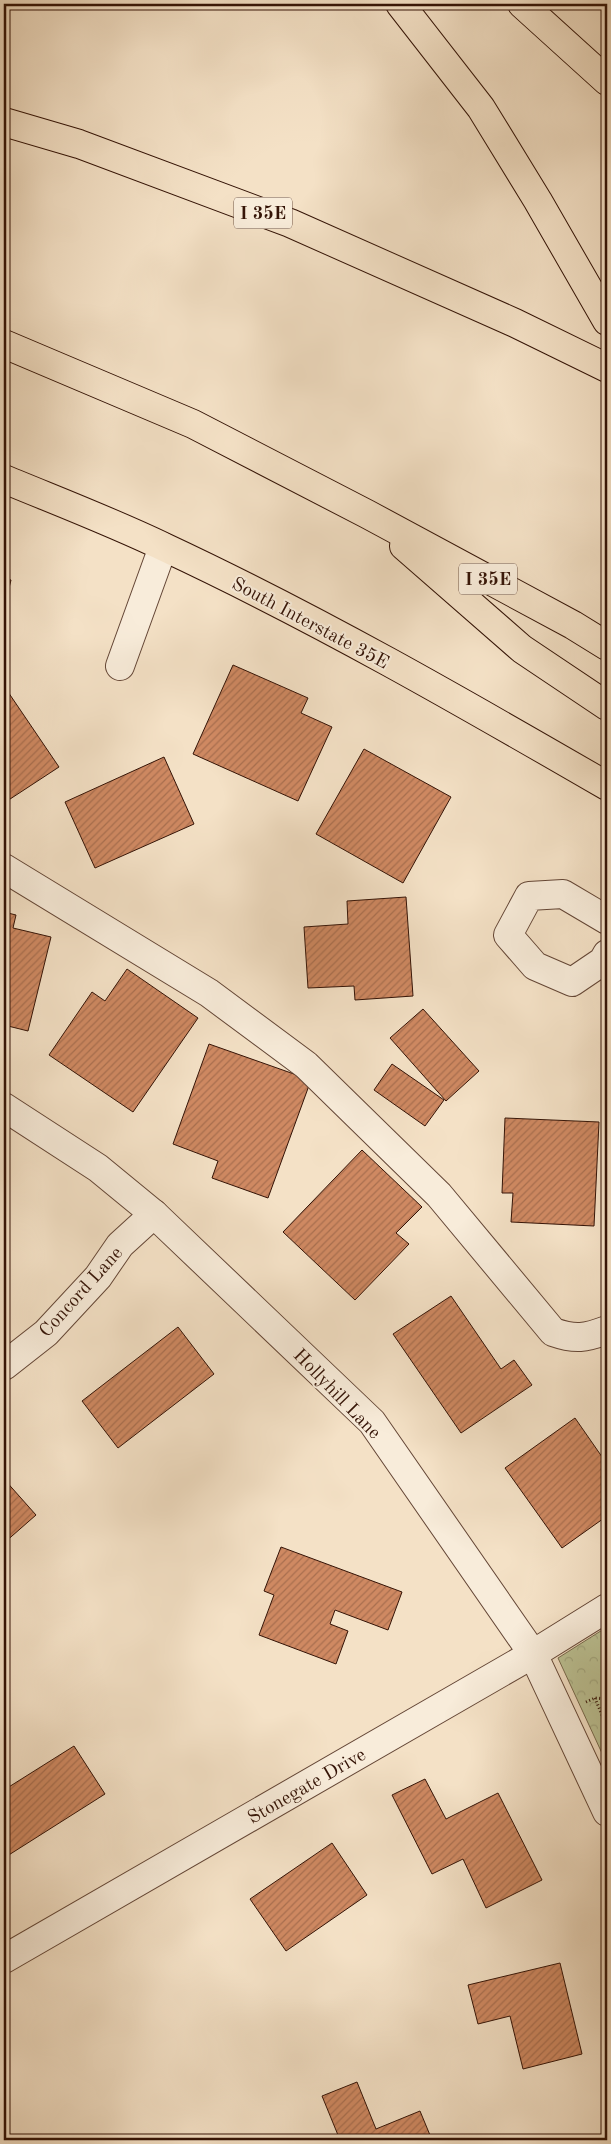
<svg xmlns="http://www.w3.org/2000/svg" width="611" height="2144" font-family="'Old Standard TT',serif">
<defs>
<pattern id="forest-crowns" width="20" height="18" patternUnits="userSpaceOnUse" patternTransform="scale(1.25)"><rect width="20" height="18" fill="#bcc294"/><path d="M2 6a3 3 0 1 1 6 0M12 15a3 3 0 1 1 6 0" fill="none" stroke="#a2a67e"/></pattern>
<pattern id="building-hatch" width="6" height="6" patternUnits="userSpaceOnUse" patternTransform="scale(1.25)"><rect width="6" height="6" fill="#cf8962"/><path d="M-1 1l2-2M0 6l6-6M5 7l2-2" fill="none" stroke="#a96f4f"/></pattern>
</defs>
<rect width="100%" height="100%" fill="#f4e1c6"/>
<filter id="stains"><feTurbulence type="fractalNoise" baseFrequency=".004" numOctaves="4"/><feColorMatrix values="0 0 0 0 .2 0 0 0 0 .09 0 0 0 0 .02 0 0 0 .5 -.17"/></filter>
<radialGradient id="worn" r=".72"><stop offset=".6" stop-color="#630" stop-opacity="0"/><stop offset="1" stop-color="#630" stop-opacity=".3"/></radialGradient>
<path fill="url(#forest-crowns)" stroke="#786a4d" d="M607,1627V1764L558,1658Z"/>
<g fill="url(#building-hatch)" stroke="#341306">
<path d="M4,578L11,580L4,608Z"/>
<path d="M233,665L308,698L301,713L332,727L298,801L193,754Z"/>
<path d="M4,686L59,767L4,803Z"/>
<path d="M364,749L451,797L403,883L316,834Z"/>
<path d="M164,757L194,824L95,868L65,802Z"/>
<path d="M406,897L413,996L355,1000L354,986L308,988L304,927L348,924L347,901Z"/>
<path d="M4,912L16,915L13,928L51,937L28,1031L4,1025Z"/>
<path d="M127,969L198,1018L133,1112L49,1055L92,992L105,1001Z"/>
<path d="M423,1009L479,1071L446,1101L390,1038Z"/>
<path d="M209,1044L311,1080L268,1198L212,1178L218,1161L173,1144Z"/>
<path d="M392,1064L444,1100L425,1126L374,1090Z"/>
<path d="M505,1118L599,1122L594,1226L511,1222L513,1193H502Z"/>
<path d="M362,1150L422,1207L396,1233L409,1244L355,1300L283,1232Z"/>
<path d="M451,1296L501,1369L514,1360L532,1385L461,1433L393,1334Z"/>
<path d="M178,1327L214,1374L118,1448L82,1401Z"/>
<path d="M575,1418L607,1464V1516L562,1548L505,1468Z"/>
<path d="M4,1479L36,1515L4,1543Z"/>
<path d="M281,1547L402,1592L388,1630L335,1610L330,1624L348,1631L336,1664L259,1635L274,1595L264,1591Z"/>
<path d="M74,1746L105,1794L4,1858V1790Z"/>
<path d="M425,1779L446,1819L498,1793L542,1880L486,1908L463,1859L432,1874L392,1795Z"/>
<path d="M332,1843L367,1895L286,1951L250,1899Z"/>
<path d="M560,1963L582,2054L523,2069L510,2016L478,2024L468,1985Z"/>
<path d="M357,2082L376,2129L420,2111L432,2140H340L322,2096Z"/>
</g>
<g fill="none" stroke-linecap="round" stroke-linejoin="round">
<g stroke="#644636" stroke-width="30">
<g id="minor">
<path d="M120,666L163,547"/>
<path d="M4,868L209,993L306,1065L439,1195L553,1332C576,1340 585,1338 607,1330"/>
<path d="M607,920L563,894L529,896L508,935L535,966L572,982L603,961L607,954"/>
<path d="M4,1107L98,1168L154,1214L372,1422L533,1654L607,1812"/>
<path d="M4,1366L46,1333L98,1277L120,1245L154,1214"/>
<path d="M4,1959L533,1654L607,1608"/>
</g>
</g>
<g stroke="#341306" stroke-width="30">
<path id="major" d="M4,479C57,501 112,522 164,547C316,618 462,702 607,786"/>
</g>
<g stroke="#341306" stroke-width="30">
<g id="highway">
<path d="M400,4L481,108L538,201L607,321"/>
<path d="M522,4L607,81"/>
<path d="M4,122L79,144L290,223L515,323L607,368"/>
<path d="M4,344L193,424L367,514L573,625L607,646"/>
<path d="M404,546L522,649L607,706"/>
</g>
</g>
<g stroke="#341306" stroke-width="3" stroke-dasharray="1 2.5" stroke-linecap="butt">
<path d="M595,1698L607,1727"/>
<path d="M586,1702L595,1698L607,1699"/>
</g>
<use href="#minor" stroke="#f8ecda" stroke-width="28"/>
<use href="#major" stroke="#f4e1c6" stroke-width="28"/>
<use href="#highway" stroke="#f4e1c6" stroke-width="28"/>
</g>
<g text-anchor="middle" stroke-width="4" stroke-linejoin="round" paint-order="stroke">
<g fill="#f8ecda" stroke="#6f5446" stroke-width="1">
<rect x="234" y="197.5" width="58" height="31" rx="4"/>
<rect x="459" y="563.5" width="58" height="31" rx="4"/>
</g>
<g font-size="18" font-weight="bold" fill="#341306">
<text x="263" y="219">I 35E</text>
<text x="488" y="585">I 35E</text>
</g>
<g font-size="19" fill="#341306" stroke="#f8ecda">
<text transform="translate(311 622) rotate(28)" y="7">South Interstate 35E</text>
<text transform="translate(80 1291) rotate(-48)" y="7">Concord Lane</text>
<text transform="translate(338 1393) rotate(46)" y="7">Hollyhill Lane</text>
<text transform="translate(306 1785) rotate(-30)" y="7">Stonegate Drive</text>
</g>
</g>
<rect width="611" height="2144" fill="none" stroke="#f4e1c6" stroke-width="20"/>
<rect x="5" y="5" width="601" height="2134" fill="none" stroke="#341306" stroke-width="2.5"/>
<rect x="10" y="10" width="591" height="2124" fill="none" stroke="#341306"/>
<rect width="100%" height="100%" filter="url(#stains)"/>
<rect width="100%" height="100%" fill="url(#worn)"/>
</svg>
